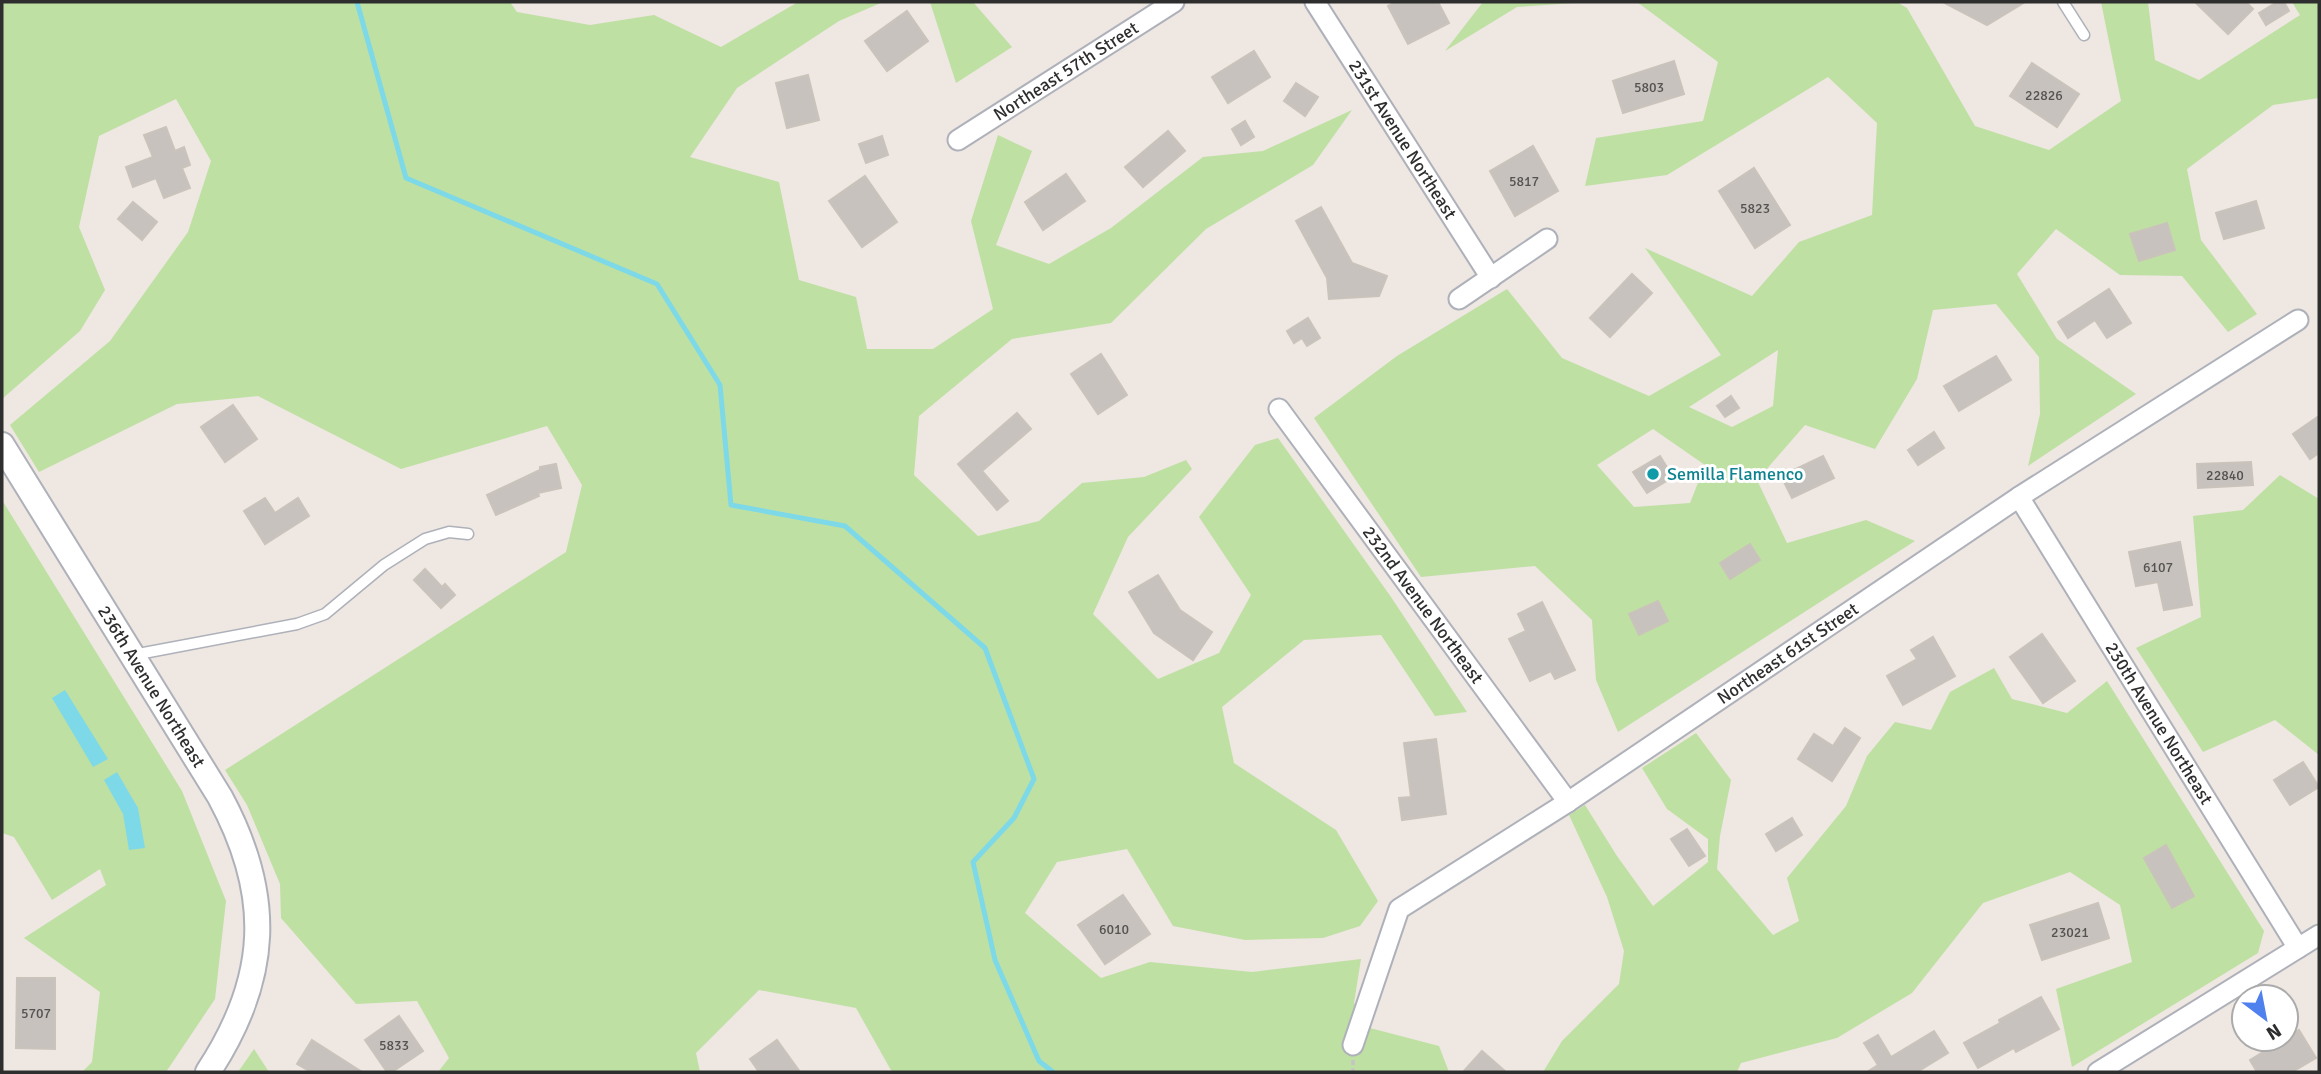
<svg xmlns="http://www.w3.org/2000/svg" width="2321" height="1074" font-family="Signika,sans-serif">
<rect width="100%" height="100%" fill="#eee7e2"/>
<g fill="#bfe0a3" fill-rule="evenodd">
<path d="M2,2H510L517,12L590,25L654,15L721,47L798,2H883L839,21L737,88L690,157L779,182L799,280L856,297L867,349H933L993,309L971,221L998,135L1032,151L996,245L1049,264L1111,228L1203,157L1263,151L1352,110L1313,165L1206,229L1111,323L1012,339L919,416L914,475L978,536L1039,521L1082,483L1144,477L1186,460L1192,469L1128,537L1093,614L1158,679L1219,653L1251,595L1199,517L1255,445L1278,438L1391,597L1467,712L1435,716L1381,635L1304,640L1222,707L1234,763L1336,830L1378,901L1360,926L1323,938L1245,940L1173,926L1127,849L1057,862L1025,913L1101,978L1150,962L1252,972L1361,959L1354,1003L1370,1028L1439,1046L1449,1072H892L856,1008L759,990L696,1053L700,1072H438L449,1058L417,1001L356,1004L281,918L280,884L247,805L225,770L566,552L582,485L547,426L401,469L258,396L177,404L39,472L10,425L110,341L188,232L211,161L176,99L99,136L79,227L105,290L80,331L2,399Z"/>
<path d="M930,2H973L1012,47L956,83Z"/>
<path d="M1483,2H1589L1517,7L1445,51Z"/>
<path d="M1637,2H1897L1907,8L1975,126L2049,150L2121,101L2101,2H2148L2155,60L2199,80L2300,15L2292,2H2319V98L2273,105L2187,169L2201,240L2257,314L2228,332L2182,276L2120,275L2056,229L2017,274L2057,339L2136,394L2028,466L2040,414L2039,357L1996,304L1933,310L1917,379L1875,449L1805,425L1757,480L1787,543L1866,520L1915,541L1618,732L1596,680L1592,620L1535,566L1421,577L1314,418L1397,356L1507,289L1562,358L1649,396L1721,355L1645,248L1752,296L1799,242L1872,215L1877,123L1828,77L1667,175L1585,186L1596,138L1703,121L1718,62ZM1778,350L1773,406L1732,427L1689,407ZM1653,429L1705,465L1690,503L1634,507L1597,465Z"/>
<path d="M2280,475L2319,499V755L2275,720L2203,752L2136,648L2201,617L2193,516L2243,510Z"/>
<path d="M2,500L182,791L226,901L215,999L166,1072H82L92,1062L100,992L24,938L106,885L100,869L52,900L14,837L2,833Z"/>
<path d="M1994,668L2012,699L2067,713L2107,681L2264,931L2258,953L2072,1067L2056,989L2132,962L2120,905L2070,872L1983,903L1912,993L1837,1038L1741,1063L1737,1072H1543L1562,1041L1619,984L1624,951L1607,897L1569,815L1585,805L1617,856L1653,906L1708,862V839L1667,809L1642,768L1696,733L1731,780L1720,836L1717,869L1773,935L1799,921L1787,878L1846,806L1867,756L1895,722L1931,730L1950,692Z"/>
<path d="M254,1049L269,1072H238Z"/>
</g>
<g fill="#7dd9e7">
<path d="M65,690L108,759L93,767L52,698Z"/>
<path d="M117,772L138,808L145,848L129,850L123,814L104,780Z"/>
</g>
<g fill="none" stroke-linecap="round" stroke-linejoin="round">
<path stroke="#7dd9e7" stroke-width="5" d="M357,2L406,178L657,284L720,385L731,505L845,526L985,648L1034,779L1014,818L973,862L995,960L1039,1061L1053,1072"/>
</g>
<g fill="#c7c2bd" stroke="#cac3bb" stroke-width="2">
<path d="M1396,2H1438L1449,23L1408,44L1388,6Z"/>
<path d="M1943,2H2025L1987,25Z"/>
<path d="M2195,2H2246L2253,9L2228,34Z"/>
<path d="M2277,2H2284L2289,11L2266,25L2259,13Z"/>
<path d="M907,11L928,41L887,71L865,41Z"/>
<path d="M1254,51L1270,77L1228,103L1212,77Z"/>
<path d="M1674,61L1684,94L1623,113L1613,81Z"/>
<path d="M2032,63L2079,94L2057,127L2010,96Z"/>
<path d="M808,75L819,120L787,128L776,83Z"/>
<path d="M1296,83L1318,97L1305,116L1284,101Z"/>
<path d="M1245,121L1254,137L1241,145L1232,129Z"/>
<path d="M166,127L175,151L184,147L190,165L182,168L190,188L164,198L156,178L133,187L126,167L153,157L144,135Z"/>
<path d="M1168,131L1185,151L1143,187L1125,167Z"/>
<path d="M882,136L888,155L866,163L859,144Z"/>
<path d="M1533,146L1558,191L1515,216L1490,171Z"/>
<path d="M1754,168L1790,225L1755,248L1719,191Z"/>
<path d="M1066,174L1085,201L1043,230L1025,202Z"/>
<path d="M865,176L897,222L862,247L829,201Z"/>
<path d="M2256,201L2264,228L2224,239L2216,213Z"/>
<path d="M133,202L157,222L142,240L118,219Z"/>
<path d="M1321,207L1352,263L1387,276L1379,296L1329,299L1327,278L1296,221Z"/>
<path d="M2167,223L2175,250L2139,261L2130,234Z"/>
<path d="M1632,274L1652,293L1610,337L1590,318Z"/>
<path d="M2109,289L2131,323L2107,338L2095,320L2068,338L2058,322Z"/>
<path d="M1308,318L1320,338L1307,346L1302,338L1294,343L1287,331Z"/>
<path d="M1101,354L1127,395L1098,414L1071,374Z"/>
<path d="M1996,356L2011,380L1959,411L1944,386Z"/>
<path d="M1731,396L1739,408L1725,417L1717,406Z"/>
<path d="M233,405L257,439L225,462L201,427Z"/>
<path d="M1017,413L1031,429L982,471L1008,501L997,510L958,464Z"/>
<path d="M2319,416V453L2310,459L2293,434Z"/>
<path d="M1934,432L1944,448L1918,465L1908,450Z"/>
<path d="M1660,456L1673,477L1647,493L1633,472Z"/>
<path d="M1823,456L1834,478L1792,498L1781,476Z"/>
<path d="M2251,462L2253,485L2198,488L2197,464Z"/>
<path d="M556,464L561,488L538,493L539,496L496,515L487,495L540,470V467Z"/>
<path d="M265,498L275,513L298,498L309,516L265,544L244,511Z"/>
<path d="M2180,542L2192,605L2164,610L2158,582L2136,586L2129,552Z"/>
<path d="M1750,544L1760,560L1730,579L1720,563Z"/>
<path d="M425,569L442,587L445,584L455,595L441,608L414,580Z"/>
<path d="M1158,575L1180,610L1212,632L1193,660L1154,633L1129,592Z"/>
<path d="M1658,601L1668,621L1639,635L1629,614Z"/>
<path d="M1542,602L1575,670L1555,679L1551,671L1530,681L1509,639L1526,631L1518,614Z"/>
<path d="M2042,634L2075,681L2043,703L2010,657Z"/>
<path d="M1933,637L1955,676L1903,705L1887,676L1917,659L1911,650Z"/>
<path d="M1845,728L1860,738L1832,781L1798,759L1814,734L1833,746Z"/>
<path d="M1436,739L1446,814L1402,820L1399,798L1411,797L1404,743Z"/>
<path d="M2303,762L2319,787L2290,805L2274,780Z"/>
<path d="M1792,818L1802,835L1776,851L1766,834Z"/>
<path d="M1687,829L1705,856L1689,866L1671,839Z"/>
<path d="M2166,845L2194,896L2172,908L2144,858Z"/>
<path d="M1123,895L1150,934L1105,964L1078,925Z"/>
<path d="M2098,903L2109,938L2042,960L2030,925Z"/>
<path d="M17,978H55V1049L16,1048Z"/>
<path d="M2041,997L2059,1029L2016,1052L2014,1048L1978,1068L1964,1043L2000,1023L1999,1020Z"/>
<path d="M399,1016L423,1051L392,1072H387L365,1040Z"/>
<path d="M2299,1030L2316,1058L2292,1072H2257L2250,1060Z"/>
<path d="M1934,1031L1948,1053L1917,1072H1867L1878,1065L1864,1043L1878,1035L1891,1057Z"/>
<path d="M312,1040L362,1072H311L297,1064Z"/>
<path d="M777,1040L800,1072H759L750,1059Z"/>
<path d="M1482,1051L1506,1072H1463Z"/>
</g>
<g fill="none" stroke-linecap="round" stroke-linejoin="round">
<g stroke="#aeb1b9" stroke-width="13">
<g id="service">
<path d="M2063,2L2084,35"/>
<path d="M133,655L297,624L325,614L384,565L425,539L449,532L468,534"/>
</g>
</g>
<g stroke="#aeb1b9" stroke-width="23">
<g id="minor">
<path id="s1" d="M1315,2L1491,278"/>
<path id="s2" d="M958,140L1174,2"/>
<path d="M1459,299L1547,239"/>
<path id="s3" d="M1279,409L1568,802"/>
<path id="s4" d="M2019,497L2298,948"/>
<path id="s5" d="M1353,1045L1399,909L1568,802L2019,497L2298,320"/>
<path d="M2098,1072L2319,935"/>
</g>
</g>
<g stroke="#aeb1b9" stroke-width="28">
<g id="tertiary">
<path id="s6" d="M2,445L220,797C273,895 270,978 208,1072"/>
</g>
</g>
<path stroke="#c4c4c4" stroke-width="3.5" stroke-dasharray="5 3.5" stroke-linecap="butt" d="M1353,1060V1072"/>
<use href="#service" stroke="#fff" stroke-width="10"/>
<use href="#minor" stroke="#fff" stroke-width="19"/>
<use href="#tertiary" stroke="#fff" stroke-width="24"/>
</g>
<circle fill="#0f9aa8" stroke="#fff" stroke-width="2.5" cx="1653" cy="474" r="7"/>
<g text-anchor="middle" stroke-width="6" stroke-linejoin="round" paint-order="stroke">
<g font-size="14" fill="#545352">
<text x="1649" y="92">5803</text>
<text x="2044" y="100">22826</text>
<text x="1524" y="186">5817</text>
<text x="1755" y="213">5823</text>
<text x="2225" y="480">22840</text>
<text x="2158" y="572">6107</text>
<text x="1114" y="934">6010</text>
<text x="2070" y="937">23021</text>
<text x="36" y="1018">5707</text>
<text x="394" y="1050">5833</text>
</g>
<g font-size="18" fill="#2e2e2e" stroke="#fff">
<text dy="6" stroke="none"><textPath href="#s2" startOffset="128">Northeast 57th Street</textPath></text>
<text dy="6" stroke="none"><textPath href="#s1" startOffset="163">231st Avenue Northeast</textPath></text>
<text dy="6" stroke="none"><textPath href="#s3" startOffset="243">232nd Avenue Northeast</textPath></text>
<text dy="6" stroke="none"><textPath href="#s5" startOffset="609">Northeast 61st Street</textPath></text>
<text dy="6" stroke="none"><textPath href="#s6" startOffset="284">236th Avenue Northeast</textPath></text>
<text dy="6" stroke="none"><textPath href="#s4" startOffset="266">230th Avenue Northeast</textPath></text>
</g>
<g font-size="18" fill="#0d838f" stroke="#fff" text-anchor="start">
<text x="1667" y="480">Semilla Flamenco</text>
</g>
</g>
<rect width="2321" height="1074" fill="none" stroke="#2e2e2e" stroke-width="7"/>
<g transform="translate(2265 1018) rotate(148)"><circle r="33" fill="#ffffff" stroke="#ababab" stroke-width="2"/>
<path d="M0-5L12 26L0 18L-12 26Z" fill="#4f81ee"/>
<text y="-10" font-size="19" font-weight="bold" text-anchor="middle" fill="#2e2e2e">N</text>
</g>
</svg>
